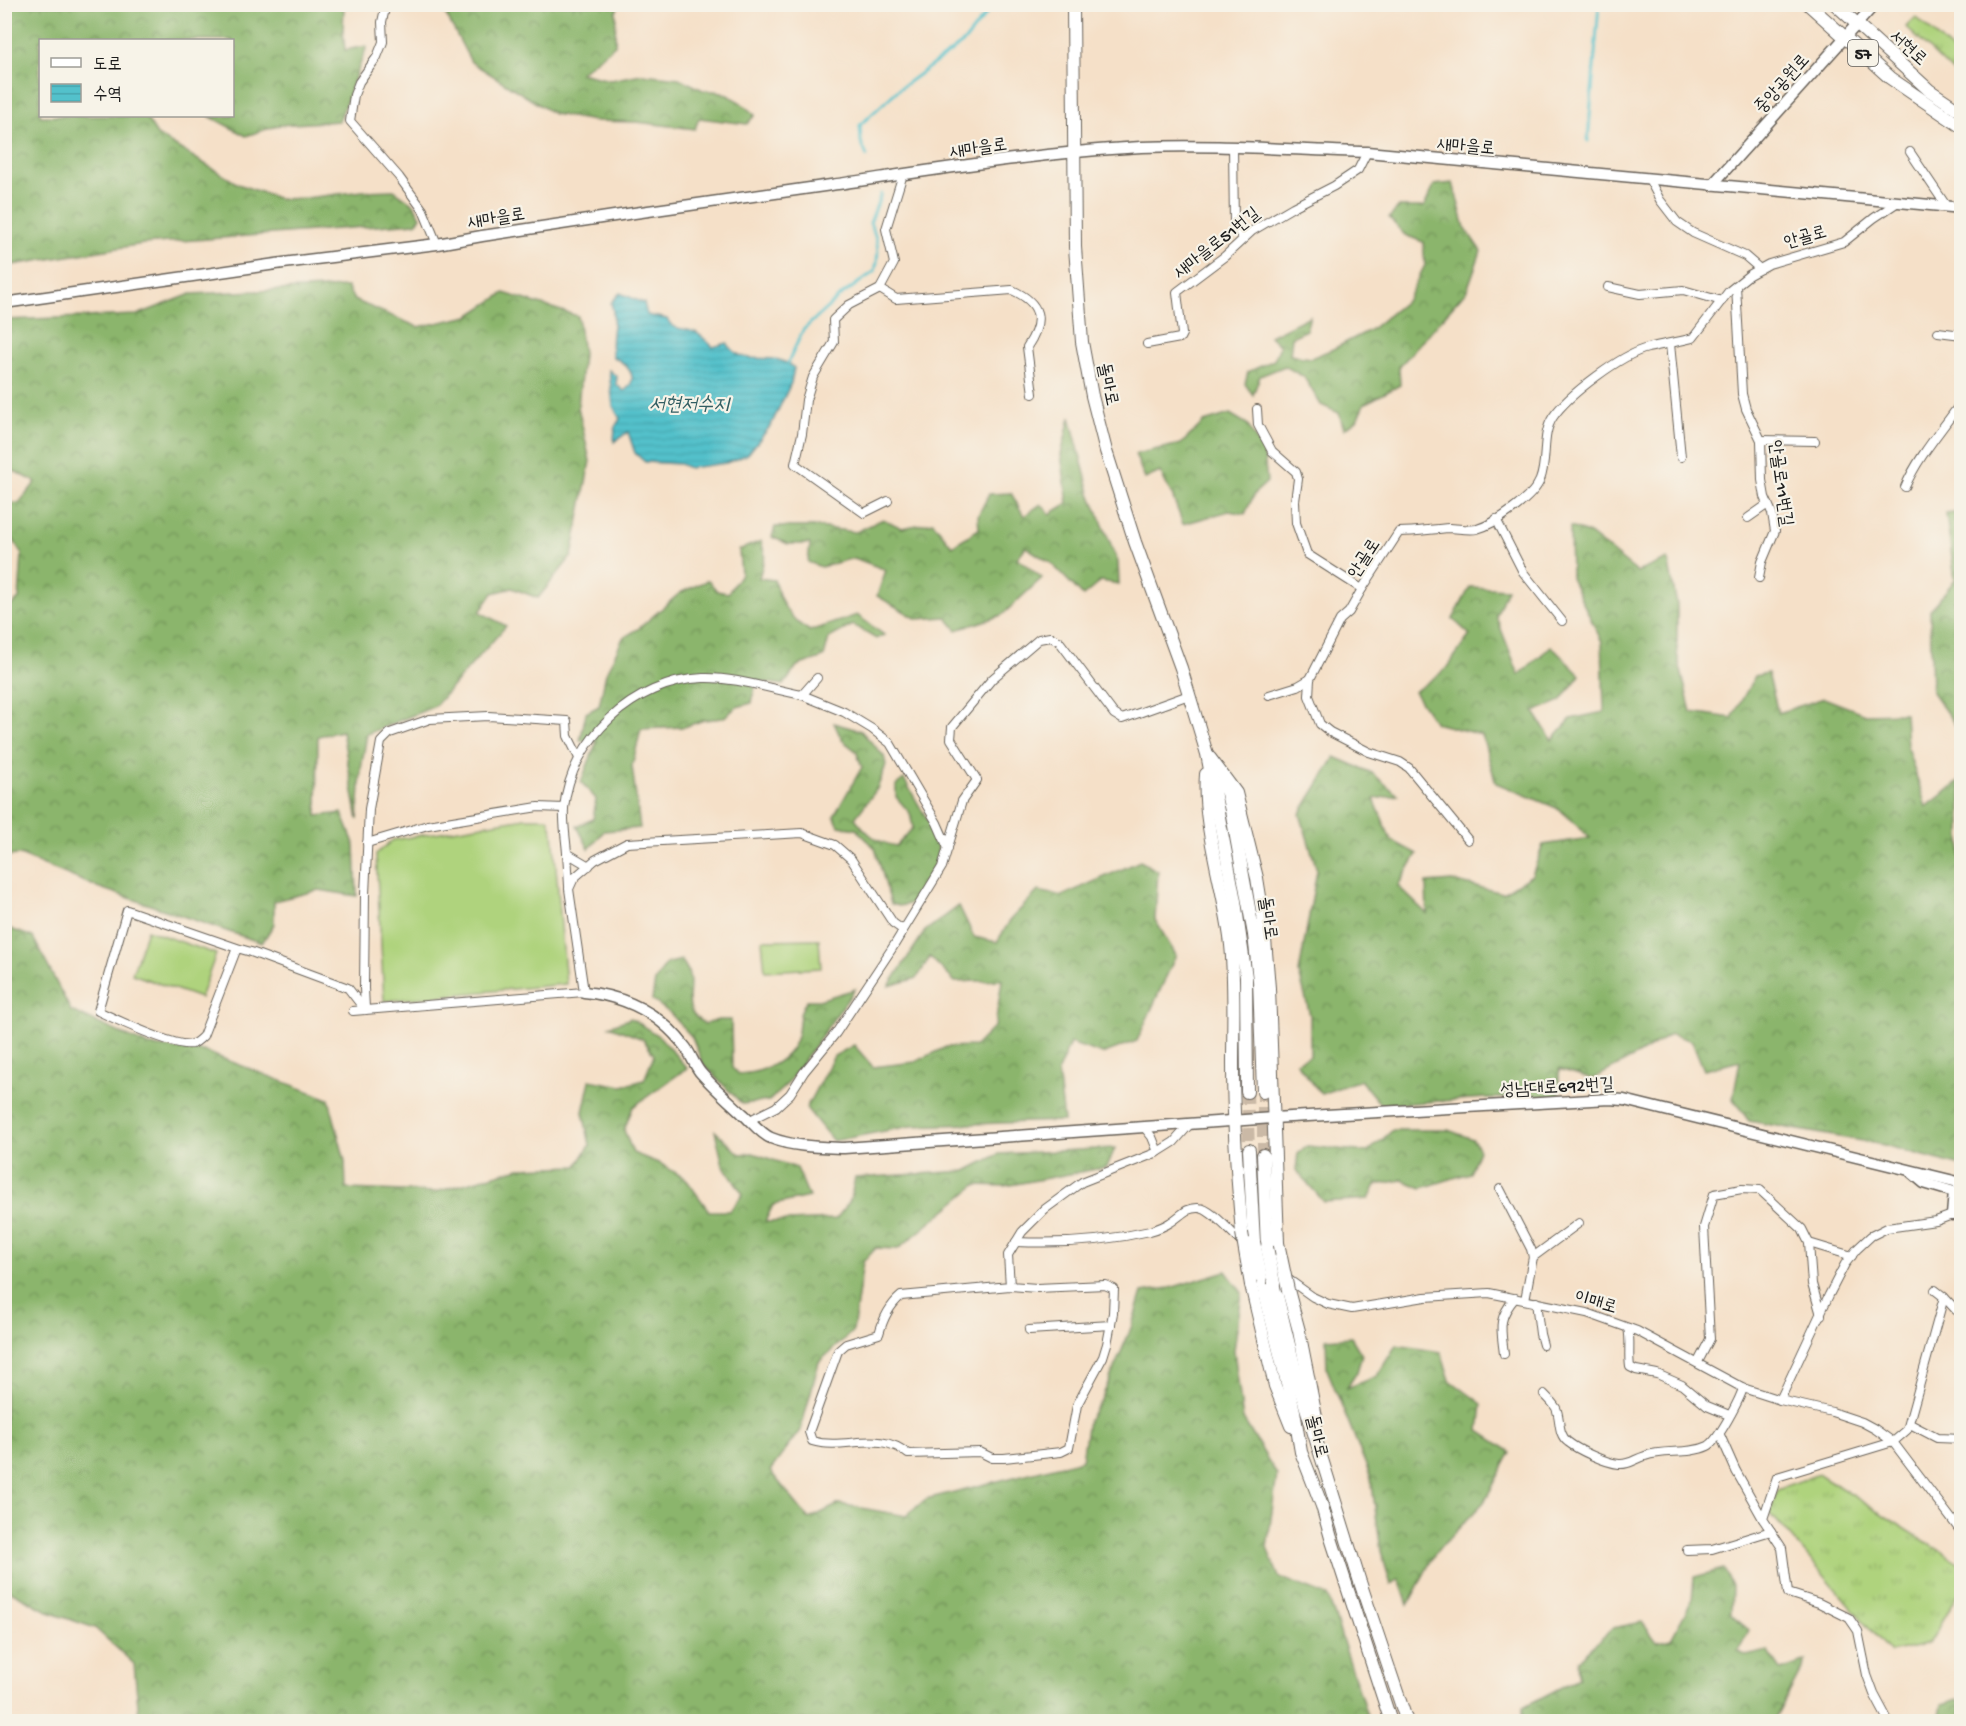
<svg xmlns="http://www.w3.org/2000/svg" width="1966" height="1726" font-family="'Gochi Hand','Poor Story',sans-serif">
<defs>
<pattern id="grass-tufts" width="24" height="20" patternUnits="userSpaceOnUse" patternTransform="scale(1.5)"><rect width="24" height="20" fill="#afd37d"/><path d="M3 7l-1-3M5 7V3M7 7l1-3M15 17l-1-3M17 17v-4M19 17l1-3" fill="none" stroke="#96b56b"/></pattern>
<pattern id="forest-crowns" width="20" height="18" patternUnits="userSpaceOnUse" patternTransform="scale(1.5)"><rect width="20" height="18" fill="#8bb56c"/><path d="M2 6a3 3 0 1 1 6 0M12 15a3 3 0 1 1 6 0" fill="none" stroke="#719258"/></pattern>
<pattern id="water-rules" width="6" height="5" patternUnits="userSpaceOnUse" patternTransform="scale(1.5)"><rect width="6" height="5" fill="#53c1cb"/><path d="M0 2.5h6" fill="none" stroke="#48a5ae"/></pattern>
</defs>
<rect width="100%" height="100%" fill="#f7f3e8"/>
<filter id="ink" filterUnits="userSpaceOnUse"><feTurbulence type="fractalNoise" baseFrequency=".0167" numOctaves="2"/><feDisplacementMap in="SourceGraphic" scale="12" xChannelSelector="R" yChannelSelector="G"/><feConvolveMatrix kernelMatrix="1 2 1 2 8 2 1 2 1" color-interpolation-filters="sRGB"/></filter>
<filter id="wash" filterUnits="userSpaceOnUse"><feTurbulence type="fractalNoise" baseFrequency=".008" numOctaves="4" result="noise"/><feDisplacementMap in="SourceGraphic" scale="24" xChannelSelector="R" yChannelSelector="G"/><feGaussianBlur stdDeviation="1.35" result="paint"/><feColorMatrix in="noise" values="0 0 0 0 0 0 0 0 0 0 0 0 0 0 0 0 0 1.4 0 .05"/><feComposite in="paint" operator="in"/></filter>
<g filter="url(#wash)">
<rect width="100%" height="100%" fill="#f5e0c8"/>
<g fill="url(#grass-tufts)" stroke="#66784c" stroke-width="1.5">
<path d="M1916,17L1961,59V80L1906,27Z"/>
<path d="M1819,1474L1961,1564V1589L1929,1644L1891,1653L1770,1513L1777,1489Z"/>
</g>
<g fill="url(#forest-crowns)" stroke="#546844" stroke-width="1.5">
<path d="M5,5H344L343,30L345,50L367,46L339,121L279,125L246,136L209,116H232V40H40V116H145L157,135L238,184L280,199L306,198L363,191L394,190L414,204L421,217L416,223L143,244L5,266Z"/>
<path d="M441,5H619L616,12L615,45L580,73L610,80L642,74L679,78L703,90L722,92L740,102L755,115L747,124L699,118L695,129L637,122L594,121L554,114L471,62Z"/>
<path d="M1453,183L1465,228L1481,251L1467,290L1399,367L1400,385L1364,404L1357,420L1344,429L1339,413L1321,405L1304,377L1285,366L1260,376L1253,395L1245,384L1248,372L1274,360L1280,346L1270,336L1310,316L1306,330L1292,337L1290,355L1311,358L1333,349L1370,330L1407,300L1425,265L1423,242L1405,235L1389,218L1399,207H1424L1434,185Z"/>
<path d="M347,287L354,300L418,327L469,316L504,293L578,316L583,354L578,407L590,461L572,556L538,598L512,588L493,593L480,612L506,626L435,706L367,734L361,769L358,820L342,731L318,736L317,816L342,813L355,846L357,896L319,890L274,901V924L262,943L97,887L20,855L5,856V610L19,599L22,554L5,526V504L19,503L36,482L12,470L5,477V320L137,315L191,294Z"/>
<path d="M1230,414L1247,424L1264,454L1267,482L1255,493L1245,514L1229,511L1183,524L1172,495L1160,472L1145,479L1135,454L1181,444L1204,422Z"/>
<path d="M1070,417L1090,493L1118,562L1119,584L1101,581L1083,596L1051,563L1026,547L1017,558L1042,578L1002,615L957,630L946,617L917,619L877,596L886,570L854,558L821,567L808,562L810,544H788L772,537L775,527H817L856,532L883,519L902,528L933,522L952,546L979,529L978,516L989,494L1011,493L1024,516L1041,504L1050,514L1068,503L1061,455Z"/>
<path d="M1961,512V1166L1884,1145L1749,1121L1733,1099L1740,1061L1704,1070L1692,1041L1671,1034L1636,1056L1593,1079L1559,1069V1098H1487L1381,1105L1360,1080L1321,1094L1296,1062L1310,1056V1015L1299,973L1317,870L1300,814L1335,757L1372,773L1398,795L1374,799L1391,840L1417,854L1398,886L1427,914L1426,883L1452,881L1503,893L1532,875L1543,845L1590,838L1559,809L1496,783L1482,735L1435,723L1414,692L1445,670L1470,635L1453,619L1470,587L1507,589L1496,616L1519,675L1551,646L1580,675L1561,701L1534,712L1552,740L1571,719L1604,712L1602,642L1571,578L1570,527L1588,533L1637,572L1668,559L1677,605V654L1691,712L1732,718L1755,676L1768,673L1778,713L1824,698L1865,714L1905,713L1907,747L1926,807L1960,781L1961,733L1932,692L1930,610L1955,580L1946,514Z"/>
<path d="M761,541L765,556L759,578L774,580C781,604 788,618 810,631L857,615L884,635L876,639L853,625L829,638L824,657L797,666L784,685L756,681L752,703L737,707L723,718L704,720L684,727L641,729L632,766L640,828L604,831L589,849L577,826L593,819L596,799L581,782L597,741H580L586,713L599,706L606,673L623,638L638,629L680,593L708,580L717,591L728,593L741,574L739,550Z"/>
<path d="M834,723L861,731L884,756L886,765L877,789L855,818C867,834 876,842 896,846L913,828L910,813L896,797V785L904,779L935,833L939,856L914,903L899,906L891,904L875,848L856,829L839,826L834,816L862,767L856,751L842,740Z"/>
<path d="M1140,861L1158,871L1155,920L1176,955L1137,1041L1102,1054L1070,1043L1058,1071L1064,1121L911,1126L833,1141L806,1108L834,1056L854,1045L873,1067L915,1062L946,1047L975,1046L995,1026L1002,980L955,982L930,957L917,978L889,986L925,931L959,906L974,937L997,942L1011,919L1038,891L1062,896Z"/>
<path d="M5,927L33,937L71,1011L149,1046L203,1051L329,1099L345,1161L346,1189L436,1192L519,1168L577,1166L590,1145L583,1112L590,1080L622,1086L644,1080L654,1055L643,1039L609,1026L631,1018L660,1037L687,1068L633,1107L624,1130L633,1153L661,1164L686,1179L709,1211H730L743,1194L723,1165L715,1131L740,1154L753,1153L797,1168L809,1197L773,1205L765,1222L836,1219L850,1201L855,1178L966,1171L999,1154L1115,1148L1107,1167L1005,1186L976,1185L898,1249L876,1248L863,1262L853,1331L819,1362L801,1429L770,1471L809,1519L839,1504L906,1516L926,1499L1082,1460L1088,1420L1101,1400L1131,1328L1142,1292L1170,1288L1226,1271L1242,1293L1234,1350L1243,1419L1277,1475L1267,1548L1279,1577L1328,1596L1369,1721H145L139,1716L134,1664L95,1628L51,1613L5,1588Z"/>
<path d="M681,960C703,985 673,1006 705,1024L718,1020H731L732,1068L739,1074C764,1073 793,1060 798,1032C800,1018 798,1013 807,1000H819L855,989L787,1084L769,1101L742,1104L703,1064L692,1037L670,1013L652,1000L655,981L666,964Z"/>
<path d="M1393,1130H1448L1473,1139L1479,1150L1470,1173L1422,1188L1402,1180L1376,1185L1369,1199L1324,1202L1296,1170L1298,1153L1307,1146L1368,1152Z"/>
<path d="M1351,1337L1362,1355L1357,1372L1347,1388L1377,1376L1396,1345L1441,1352L1450,1380L1482,1404L1479,1431L1511,1452L1484,1502L1435,1553L1408,1605L1399,1579L1391,1585L1381,1551L1371,1478L1327,1369L1326,1339Z"/>
<path d="M1724,1569L1732,1586L1731,1615L1749,1630L1738,1651L1746,1656L1768,1651L1781,1670L1806,1661L1774,1721H1523V1707L1579,1678L1578,1660L1613,1628L1642,1622L1657,1642L1671,1639L1692,1600L1694,1577Z"/>
<path d="M1958,1699L1961,1703V1721H1939L1942,1704Z"/>
</g>
<g fill="#afd37d" stroke="#66784c" stroke-width="1.5">
<path d="M525,818H548L553,832L566,984L384,1001L376,854L393,840Z"/>
<path d="M147,930L216,954L200,998L132,974Z"/>
<path d="M819,939L821,968L765,971L762,940Z"/>
</g>
<path fill="url(#water-rules)" stroke="#386e74" stroke-width="1.5" d="M620,293L644,303L647,315L667,319C674,332 686,327 697,333C703,337 708,342 713,347L727,343C746,372 769,347 794,368L791,383L771,425L748,454L737,459L726,463L689,468L680,464L645,462L635,453L628,432L614,442L615,427L620,419L613,406L609,370L617,377L616,384L624,391C641,379 628,364 613,357C607,339 618,322 611,303Z"/>
<g fill="none" stroke-linecap="round" stroke-linejoin="round">
<g stroke="#53c1cb" stroke-width="3">
<path d="M1588,141L1599,4"/>
<path d="M867,156L861,142L860,125L899,89L964,42L994,4"/>
<path d="M788,363L803,330L839,297L875,271C880,253 878,240 870,223L881,194"/>
</g>
</g>
</g>
<g filter="url(#ink)">
<g fill="none" stroke-linecap="round" stroke-linejoin="round">
<g stroke="#cab9a6" stroke-width="12" stroke-dasharray="12 6" stroke-linecap="butt">
<path d="M1247,1092L1249,1150"/>
<path d="M1263,1155V1092"/>
</g>
<g stroke="#686158" stroke-width="10">
<g id="minor">
<path d="M386,4L382,22L383,42L377,57L359,82L354,95L350,121L399,177L423,210L437,244"/>
<path d="M1233,146L1234,225L1243,238"/>
<path d="M1910,152L1947,207"/>
<path d="M1649,179L1660,200L1677,222L1693,233L1745,256L1760,269"/>
<path d="M1736,286L1742,394L1746,409L1761,440L1762,480L1765,497L1772,513L1775,531L1762,562L1759,578"/>
<path d="M1608,287L1640,294L1683,290L1722,301"/>
<path d="M880,289L896,299L1012,290C1041,303 1045,320 1027,347L1033,394"/>
<path d="M1938,332L1962,335"/>
<path d="M1147,344L1180,338L1182,334L1177,292L1225,256L1252,231L1293,207L1334,186L1358,170L1367,152"/>
<path d="M1670,344L1681,457"/>
<path d="M1257,409L1258,425L1272,451L1296,472L1298,479L1295,501L1296,523L1307,554L1362,589"/>
<path d="M1761,440L1815,441"/>
<path d="M1905,487C1919,455 1942,430 1962,401"/>
<path d="M888,501L864,513L795,464L802,434L806,400L813,377L834,342L833,320L849,305L880,289L894,263L886,229L903,174"/>
<path d="M1748,518L1768,504"/>
<path d="M1496,519L1523,572L1562,621"/>
<path d="M817,678L802,695L844,712L872,729L890,743L937,823L948,848"/>
<path d="M1269,695L1298,686L1310,679"/>
<path d="M1468,840L1409,768L1400,762L1369,752L1330,732L1320,724L1309,696L1310,679L1340,620L1349,612L1362,589L1399,532C1416,532 1433,529 1449,528C1457,528 1469,531 1477,529C1495,524 1533,498 1540,480C1548,460 1541,435 1553,417C1568,395 1622,354 1648,348C1663,344 1678,342 1693,338L1729,291L1749,275L1769,264L1844,242L1874,218L1898,202"/>
<path d="M367,843L428,825L538,807L564,808"/>
<path d="M567,853L569,886"/>
<path d="M589,866L567,853C566,839 563,822 564,808C571,739 634,681 703,678C735,677 770,689 802,695"/>
<path d="M237,948L203,1036C200,1039 196,1043 192,1044C176,1048 115,1019 98,1011L127,910L237,948L251,952L348,988L365,1010"/>
<path d="M365,1009L364,988L365,894L369,809L381,742L390,733L430,719L488,716L567,721L568,736L579,758"/>
<path d="M353,1011L584,992L569,889L574,878L595,860L627,843L802,833L835,845L851,859L893,923L903,930"/>
<path d="M750,1120L776,1107L790,1094L804,1072L836,1033L893,947L942,867L962,801L977,780L951,739L952,727L992,679L1039,639L1050,637L1059,641L1114,714L1122,719L1189,695"/>
<path d="M1144,1127L1152,1137L1158,1152"/>
<path d="M1500,1189L1531,1249L1533,1257L1525,1300"/>
<path d="M1016,1242C1060,1244 1107,1241 1150,1231C1157,1229 1165,1226 1171,1222C1181,1216 1186,1207 1199,1208C1211,1208 1234,1236 1245,1245"/>
<path d="M1809,1243L1852,1256"/>
<path d="M1533,1257L1579,1223"/>
<path d="M1285,1277L1313,1297L1328,1304L1352,1309L1425,1297L1489,1293L1587,1313L1637,1331L1743,1388L1780,1400L1832,1412L1862,1422L1875,1429L1893,1442L1962,1533"/>
<path d="M1010,1286L901,1296C889,1306 883,1319 879,1334L846,1344L838,1351L809,1432L812,1441C845,1451 879,1429 908,1454L980,1452L992,1458H1004L1061,1452L1069,1448L1077,1405L1103,1357L1107,1344L1113,1313L1114,1289L1105,1285L1037,1288L1010,1286L1008,1255L1022,1232L1045,1209L1082,1182L1158,1152L1174,1142L1190,1124"/>
<path d="M1944,1297L1956,1310"/>
<path d="M1536,1302L1540,1334L1543,1345"/>
<path d="M1628,1328C1631,1341 1628,1353 1630,1367L1636,1370L1657,1374L1682,1385L1707,1406L1729,1415"/>
<path d="M1029,1330L1111,1325"/>
<path d="M1504,1354C1501,1328 1497,1319 1515,1298"/>
<path d="M1698,1362L1710,1339L1704,1227L1714,1194L1742,1189L1760,1190L1802,1229L1809,1243L1812,1284L1821,1315"/>
<path d="M1544,1394C1548,1398 1553,1403 1556,1408C1561,1419 1557,1434 1568,1442C1578,1450 1606,1463 1619,1464C1629,1465 1635,1459 1645,1456C1664,1449 1689,1455 1708,1446C1718,1441 1740,1399 1743,1388"/>
<path d="M1780,1400L1829,1295L1845,1264L1857,1249L1871,1236L1887,1228L1936,1221L1952,1215"/>
<path d="M1910,1424L1937,1438L1962,1439"/>
<path d="M1720,1435L1736,1471L1763,1519"/>
<path d="M1687,1550L1712,1549L1771,1531"/>
<path d="M1889,1722L1874,1694L1867,1675L1858,1631L1849,1618L1819,1603L1788,1593L1782,1548L1763,1519L1777,1477L1893,1442L1907,1430L1944,1297L1935,1290"/>
</g>
</g>
<g stroke="#686158" stroke-width="13">
<g id="tertiary">
<path d="M1712,185L1875,4"/>
<path d="M4,303L283,263L437,244L482,236C598,218 715,201 831,185C934,170 1037,153 1141,147C1216,144 1291,150 1367,152L1962,208"/>
<path d="M584,992C625,996 661,1014 686,1048C691,1055 694,1064 700,1072C713,1087 728,1100 743,1114C751,1121 761,1134 771,1138C793,1147 820,1147 844,1148L1273,1118L1609,1099L1624,1100L1962,1183"/>
<path d="M1911,1172L1924,1183L1954,1192L1952,1215L1962,1213"/>
</g>
</g>
<g stroke="#686158" stroke-width="14">
<g id="primary">
<path d="M1073,4L1075,247L1082,342L1092,396L1106,451L1135,542L1181,668L1207,754L1235,901L1246,977L1247,1092"/>
<path d="M1808,4L1890,78L1962,127"/>
<path d="M1835,4L1929,90L1962,112"/>
<path d="M1210,758L1236,793L1257,878L1263,915L1269,988L1278,1243L1281,1257"/>
<path d="M1206,774C1202,827 1225,890 1231,945C1235,984 1233,1024 1233,1064C1233,1120 1237,1177 1242,1233"/>
<path d="M1221,782L1227,793L1232,815L1254,935L1259,980L1263,1092"/>
<path d="M1249,1150L1254,1242"/>
<path d="M1263,1155L1267,1247"/>
<path d="M1261,1277L1294,1411L1301,1452L1322,1506L1331,1538L1391,1722"/>
<path d="M1274,1283L1298,1382L1360,1582L1407,1722"/>
<path d="M1251,1285L1275,1386L1291,1426"/>
<path d="M1288,1290L1299,1331L1317,1422"/>
</g>
</g>
<use href="#minor" stroke="#fff" stroke-width="8"/>
<use href="#tertiary" stroke="#fff" stroke-width="10"/>
<use href="#primary" stroke="#fff" stroke-width="12"/>
<g stroke="#686158" stroke-width="14" stroke-linecap="butt">
<g id="primary-bridge">
<path d="M1242,1233L1251,1285"/>
<path d="M1254,1242L1261,1277"/>
<path d="M1267,1247L1274,1283"/>
<path d="M1281,1257L1288,1290"/>
</g>
</g>
<use href="#primary-bridge" stroke="#fff" stroke-width="12"/>
</g>
</g>
<g text-anchor="middle" stroke-width="4.5" stroke-linejoin="round" paint-order="stroke">
<rect fill="#f7f3e8" stroke="#5e5c59" stroke-width="1.5" x="1848" y="40" width="30" height="26" rx="4.5"/>
<g font-size="16" font-weight="bold" fill="#1c1c1c">
<text x="1863" y="59">57</text>
</g>
<g font-size="18" fill="#1c1c1c" stroke="#f7f3e8">
<text transform="translate(1909 47) rotate(42)" y="6">서현로</text>
<text transform="translate(1781 83) rotate(-48)" y="6">중앙공원로</text>
<text transform="translate(1466 145) rotate(5)" y="6">새마을로</text>
<text transform="translate(978 147) rotate(-8)" y="6">새마을로</text>
<text transform="translate(496 217) rotate(-9)" y="6">새마을로</text>
<text transform="translate(1805 236) rotate(-16)" y="6">안골로</text>
<text transform="translate(1216 242) rotate(-38)" y="6">새마을로51번길</text>
<text transform="translate(1109 384) rotate(78)" y="6">돌마로</text>
<text transform="translate(1782 483) rotate(82)" y="6">안골로11번길</text>
<text transform="translate(1363 558) rotate(-57)" y="6">안골로</text>
<text transform="translate(1269 918) rotate(81)" y="6">돌마로</text>
<text transform="translate(1557 1086) rotate(-3)" y="6">성남대로692번길</text>
<text transform="translate(1596 1301) rotate(16)" y="6">이매로</text>
<text transform="translate(1318 1436) rotate(76)" y="6">돌마로</text>
</g>
<g font-size="20" font-style="italic" fill="#325e62" stroke="#f7f3e8">
<text x="689" y="410">서현저수지</text>
</g>
</g>
<rect width="1966" height="1726" fill="none" stroke="#f7f3e8" stroke-width="24"/>
<rect x="39" y="39" width="195" height="78" fill="#f7f3e8" stroke="#9f9d96" stroke-width="1.5"/>
<rect x="51" y="58" width="30" height="9" fill="#ffffff" stroke="#9f9d96" stroke-width="1.5"/>
<text x="93" y="69" font-size="18" fill="#1c1c1c">도로</text>
<rect x="51" y="84" width="30" height="18" fill="url(#water-rules)" stroke="#9f9d96" stroke-width="1.5"/>
<text x="93" y="99" font-size="18" fill="#1c1c1c">수역</text>
</svg>
